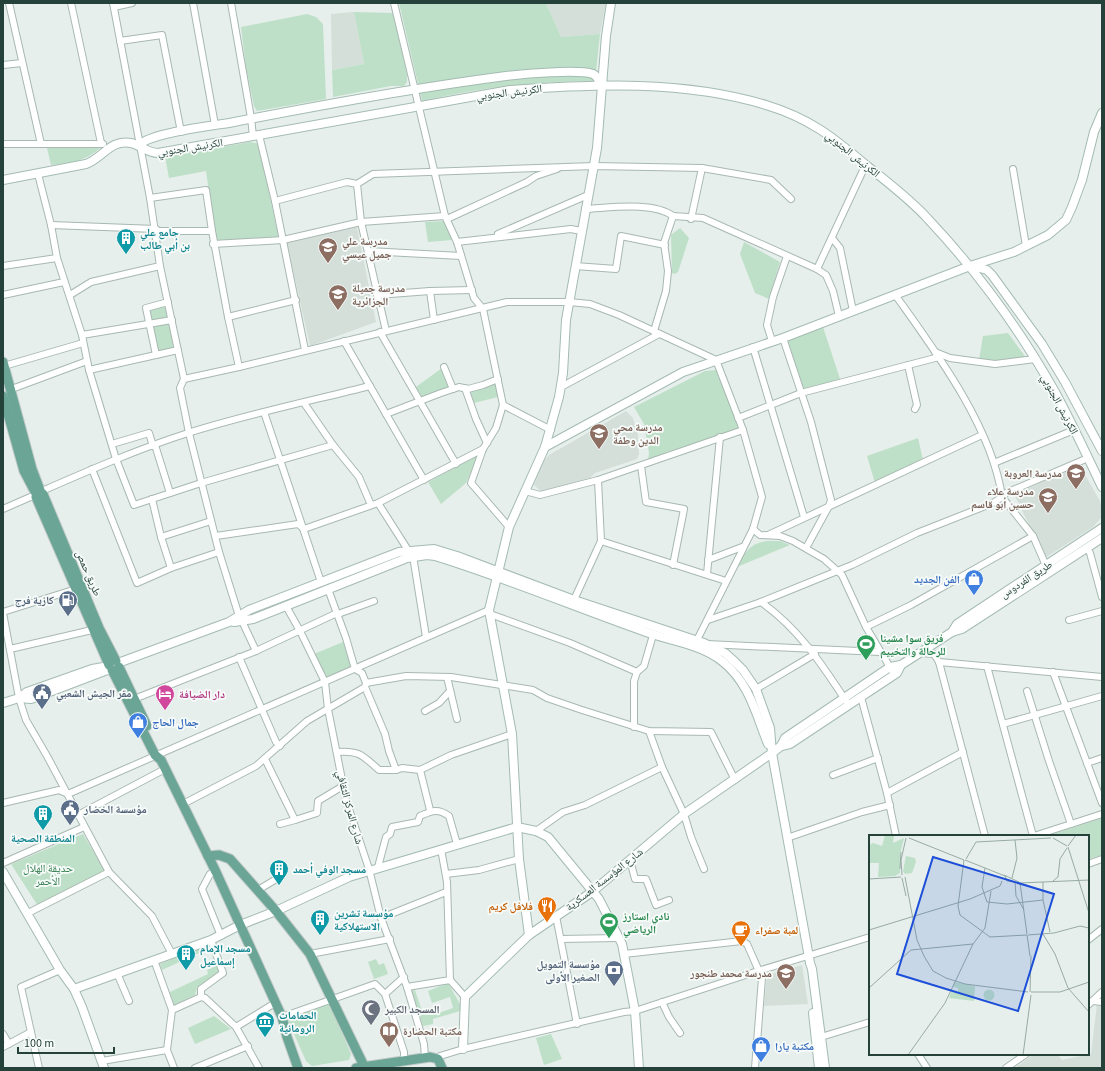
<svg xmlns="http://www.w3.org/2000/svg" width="1105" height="1071" font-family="'Source Sans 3','Noto Naskh Arabic',sans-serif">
<rect width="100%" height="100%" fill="#e6efeb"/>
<g fill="#d4dfda">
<path d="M546,3H606L600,34L561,37Z"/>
<path d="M354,12L364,64L332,70L331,14Z"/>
<path d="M357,227L376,322L310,346L287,243Z"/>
<path d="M626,411L633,418L638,435L639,454L637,459L595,473L590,478L542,492L534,485L542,463L549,455Z"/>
<path d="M1080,466L1100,501L1102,508L1101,518L1093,527L1045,558L1015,496V494Z"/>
<path d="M802,965L808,1004L764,1006L767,975Z"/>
<path d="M1097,1004H1102V1068H1015L1034,1054H1057L1062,1060L1091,1054Z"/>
</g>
<g fill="#bfe0c8">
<path d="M399,3H546L561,37L600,34L595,81C536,81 479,88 422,101Z"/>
<path d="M354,12L394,13L407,75V82L404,86H391L333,97L332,70L364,64Z"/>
<path d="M307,14L316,17L323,24L326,99L257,111L254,106L246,68L241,27Z"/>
<path d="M250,142L256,143L259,146L279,239L216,240L206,171L169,178L165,157Z"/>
<path d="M47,148H100C84,162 72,162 51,165Z"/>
<path d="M446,221L452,240L428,242L425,222Z"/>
<path d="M680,228L689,238L678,272L675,274L672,273L671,235Z"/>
<path d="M744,242L780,262L769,299L755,293L740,254Z"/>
<path d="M165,304L168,317L151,321L148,308Z"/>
<path d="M169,322L174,349L157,353L152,326Z"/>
<path d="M823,327L840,379L803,390L788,341Z"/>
<path d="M1008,333L1027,359L1004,364L979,360L983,336Z"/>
<path d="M442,368L449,388L422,397L416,387Z"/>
<path d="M716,370L740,429L667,452L648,461L649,453L644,424L634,407L705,371Z"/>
<path d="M497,383L498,397L474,403L470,390Z"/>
<path d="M918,438L923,460L875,483L867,456Z"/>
<path d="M478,455L466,483L441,504L428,482Z"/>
<path d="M769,541H780L790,545L737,567C745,552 751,542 769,541Z"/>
<path d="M343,642L353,668L324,680L314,654Z"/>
<path d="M1102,818V855L1088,859V836H1047Z"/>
<path d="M83,834L105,871L38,906L11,864Z"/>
<path d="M209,945L210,948L162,970L160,964Z"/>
<path d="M376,959L379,965L384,963L388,974L374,979L368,962Z"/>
<path d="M218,965L220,971L197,988L195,995L174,1005L170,992L208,974L207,970Z"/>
<path d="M448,983L460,1004V1011L433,1019V1024L423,1026L412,991L415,990L423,1014L433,1015L453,1008L450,997L432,1003L428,991Z"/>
<path d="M330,1004L351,1054L349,1060L312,1066L306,1061L287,1018Z"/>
<path d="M214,1016L231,1029L195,1044L188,1028Z"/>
<path d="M551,1034L562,1059L544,1065L536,1038Z"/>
</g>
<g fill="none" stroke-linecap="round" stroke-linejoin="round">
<g stroke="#a8b8b2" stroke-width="8">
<g id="street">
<path d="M9,3L41,144"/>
<path d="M71,3L101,143"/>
<path d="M113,3L150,198L160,266L184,379L180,388L189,433L219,552L239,616"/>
<path d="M193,3L215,125"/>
<path d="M231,3L251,118L253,136"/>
<path d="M394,3L445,216L457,242L474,298L483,309L503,405L496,428L483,449L471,483L509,527"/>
<path d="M114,7L132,3"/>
<path d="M120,41L162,35L181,132"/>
<path d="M3,65L22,63"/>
<path d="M259,135L275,201L305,350"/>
<path d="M3,144H103"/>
<path d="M1013,169L1026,246"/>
<path d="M38,174L51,225L57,258L82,335L89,370L116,459L134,505L201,483L333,445"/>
<path d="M150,198L206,190L212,231H156"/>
<path d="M275,201L347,182L357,184"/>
<path d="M585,209C609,208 653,201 673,216"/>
<path d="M447,219L527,182L536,176L557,169"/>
<path d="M691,219L702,168"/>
<path d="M51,225L156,229"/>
<path d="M212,231L228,317L239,367"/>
<path d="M498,234L588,195"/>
<path d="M832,238L840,248L853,311"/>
<path d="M457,242L571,229L581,231"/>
<path d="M213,244L283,240L361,222L445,216"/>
<path d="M368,251L461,256"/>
<path d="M3,266L57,258"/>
<path d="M575,266L616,269L621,236L665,245"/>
<path d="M817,269L826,275L833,291L839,316"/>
<path d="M3,295L64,282"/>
<path d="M70,295L91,282L160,266"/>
<path d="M377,295L430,291"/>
<path d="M228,317L296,300"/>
<path d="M434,320L430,291L472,290"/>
<path d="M386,331L361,222L357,184L373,174L594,166L702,168L771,180L791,199"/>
<path d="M654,331L666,291L668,271L664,243L673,216L703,218L817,269L866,164"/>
<path d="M380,332L456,464"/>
<path d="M82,335L172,320"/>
<path d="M783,338L811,422L831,500L829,506L806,548"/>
<path d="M344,341L424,480"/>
<path d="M772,341L767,325L773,297L787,256"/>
<path d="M753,347L804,517"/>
<path d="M935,352L950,358L995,364L1035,359"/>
<path d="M156,355L146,308L168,302"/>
<path d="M908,365L917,405L915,409"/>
<path d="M4,366L83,343"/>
<path d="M444,367L453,389"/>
<path d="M89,370L178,350"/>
<path d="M184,379L239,367L507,302H569L590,304L619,315L716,360L743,430L762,497L753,529L695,644"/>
<path d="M561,387L659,334"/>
<path d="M465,388L476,419L487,443"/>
<path d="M9,390L87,361"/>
<path d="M304,403L333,445L359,477L371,505"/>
<path d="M503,405L551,430"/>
<path d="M264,412L321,582"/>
<path d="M386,414L441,393L459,387L468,389L483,385L498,379"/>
<path d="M738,418L801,393L939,357"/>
<path d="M112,444L149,433L153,446"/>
<path d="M155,445L170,493"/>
<path d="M994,463L1074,430"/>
<path d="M641,466L646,502L684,509L673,565"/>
<path d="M92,469L137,583L171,568L219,552"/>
<path d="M42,491C90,470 138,449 188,433C248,414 310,401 370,386"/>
<path d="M525,491L540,495L598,480L743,430"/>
<path d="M152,499L161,537L211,521"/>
<path d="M378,503L408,550"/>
<path d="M3,509L35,495"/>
<path d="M753,529L760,535L780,536L793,541L824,559L842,575L866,627L894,674"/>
<path d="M768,535L982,435"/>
<path d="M216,536L298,524L304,529L378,503L483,449"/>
<path d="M161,537L171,568"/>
<path d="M601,541L726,581"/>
<path d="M1087,548L1090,553L1102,597"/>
<path d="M413,556L426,637"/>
<path d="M708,560L742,547"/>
<path d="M1047,568L1033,536L1002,497L1006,493L1088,458"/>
<path d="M707,574L720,437"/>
<path d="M328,589L346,638L355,669L362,673L366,683L406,676L451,677L533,690L547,698L582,710L649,731L711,732L735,780"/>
<path d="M573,602L601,541L598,480"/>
<path d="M761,602C799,629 821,663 846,701"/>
<path d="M286,606L300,631L325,682L328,709L346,800L369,869L381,918L407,987L424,1044L425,1058"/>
<path d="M3,612L76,589"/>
<path d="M3,613L19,698L26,720L47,756L109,872L152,916L172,954"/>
<path d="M338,614L374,601"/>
<path d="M490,614L570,643L637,672"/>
<path d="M708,620L761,602L852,565L917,533L993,503L1002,497C992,427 936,352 896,296"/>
<path d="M1069,620L1102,611"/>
<path d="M242,621L256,651"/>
<path d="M866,627L911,605L1033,536"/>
<path d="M707,644L880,652"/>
<path d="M10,649L92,630"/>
<path d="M921,653L934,654L939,662L985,836"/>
<path d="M239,657L276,742L280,746"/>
<path d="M939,662L1102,677"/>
<path d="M987,666L1033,836"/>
<path d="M1053,672L1102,803"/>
<path d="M447,677L457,719"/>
<path d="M365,687L385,734L389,751L396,770L402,768L420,770L430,810"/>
<path d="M756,689L815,654"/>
<path d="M1027,691L1049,761L1071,824L1102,814"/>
<path d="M861,697L887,793L896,836"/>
<path d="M134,699L256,651L337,613"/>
<path d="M425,711L439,703L450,691"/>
<path d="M1003,724L1102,696"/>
<path d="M634,727V681L637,672L644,666L653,635"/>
<path d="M649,731L662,767L684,814L691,837L704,869"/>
<path d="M337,752C360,750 363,756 379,770H396"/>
<path d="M265,759L295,820L317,813L318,801L343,786"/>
<path d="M1087,763L1102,758"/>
<path d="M420,770L451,755L512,734"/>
<path d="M833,775L878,758"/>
<path d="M887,793L963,752"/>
<path d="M3,803L59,790L68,794L489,610"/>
<path d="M183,804L256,766L307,721L365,687L366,683"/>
<path d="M78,815L165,769"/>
<path d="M280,824L295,820"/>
<path d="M536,831L563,812L585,805L662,767"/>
<path d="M1034,836L1071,824"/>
<path d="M787,838L862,812L890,805"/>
<path d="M441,849L447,882L450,980"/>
<path d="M630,860L635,879H646L656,905L669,900"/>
<path d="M3,863L84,827"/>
<path d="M1088,864L1102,859"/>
<path d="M378,867L386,837L390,834L392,827L418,822L420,816C432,811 437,808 449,816L457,844"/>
<path d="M216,872L210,874L202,889L221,936"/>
<path d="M446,874L479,870L519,859"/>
<path d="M258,890L278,878"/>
<path d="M28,913L109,872"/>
<path d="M556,916L577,1024"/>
<path d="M381,918L446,892"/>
<path d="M561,939L618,938"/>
<path d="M1088,940L1102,929"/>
<path d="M310,954L390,939"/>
<path d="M624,954L742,941L747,944L762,978L755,1068"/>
<path d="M154,960L172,1010L167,1050L174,1068"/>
<path d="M117,973L129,1001"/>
<path d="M404,977L385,994L404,1052V1062"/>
<path d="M407,987L450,980L465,997"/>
<path d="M201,997V989L223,973L211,940"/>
<path d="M1093,1001L1102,1002"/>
<path d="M662,1002L669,1017L680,1033"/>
<path d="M1088,1005L1102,992"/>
<path d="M172,1010L201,997L205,998L236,1027L259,1068"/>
<path d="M282,1017L375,984L385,994"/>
<path d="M236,1027L275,1003"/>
<path d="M31,1032L39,1068"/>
<path d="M3,1034L9,1044"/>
<path d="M821,1037L870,1022"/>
<path d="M3,1047L31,1032L21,987L60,970"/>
<path d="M918,1054L927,1068"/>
<path d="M438,1059L440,1056L463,1049L624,1012L635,1011L758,971L870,937"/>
<path d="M102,1061L167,1050"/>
<path d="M195,1068L248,1046"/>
<path d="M1006,1068L1026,1054"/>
</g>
</g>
<g stroke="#a4bbb3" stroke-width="10">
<g id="secondary">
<path d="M139,145C151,133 209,126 229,123C321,105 413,88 506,76C524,74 577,69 593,74C598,76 599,82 601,86"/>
<path d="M3,180L86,164C103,158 110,139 131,143C141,145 147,153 158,153L510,90C595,84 684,80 766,105C809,118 833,137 866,165C887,182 910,199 928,219C977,271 1020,330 1055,392C1072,423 1087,456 1102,487"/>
<path d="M973,266L987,270L992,275L1042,344L1065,382L1102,451"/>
<path d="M545,447L559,397L563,373L566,320L597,148L606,36L611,3"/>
<path d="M234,622L253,619L407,558L427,555L435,556C506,578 575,607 646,632C670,641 701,644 722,661C749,682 756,714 768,744"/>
<path d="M952,632L957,624L1102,528"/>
<path d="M118,663L229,622L249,610L399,552L434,549L457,556L574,600L704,643L725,653L734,661L743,670L756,689L770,728L772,753L810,963L812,969L825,1068"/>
<path d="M19,698L31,699L110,669"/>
<path d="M3,703L19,698L27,692L92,669L109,666"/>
<path d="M781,746L790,744L897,673L901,665"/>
<path d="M3,872L60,970L74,989L82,1007L104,1068"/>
<path d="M529,935L519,859L512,734L489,610L509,527L545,447L683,372L783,338L970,266L1014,252L1048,235L1066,220L1072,207L1082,180L1094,132L1102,113"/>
<path d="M74,989L211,940L240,925L276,911L349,877L517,827L536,831L548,837L599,899L622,944L635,1011L639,1068"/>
<path d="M813,1013L819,1068"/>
<path d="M463,1049L465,997L529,935L592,892L684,814L772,753L781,746L785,738L890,667L901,665L952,632L962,629L1102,538"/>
</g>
</g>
<g stroke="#c2cac8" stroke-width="11">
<g id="primary">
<path d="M3,362L32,469L40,490"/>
<path d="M3,396L24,471L35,492"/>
<path d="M43,494L99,628L116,661"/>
<path d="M36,497L109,665"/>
<path d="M119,667L147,726"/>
<path d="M112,670L155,755L161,760L216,872L282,1017L287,1037L298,1068"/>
<path d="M208,856L219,855L230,859L276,911L310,954L364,1066L363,1068"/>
<path d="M356,1068L430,1057L438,1059L442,1068"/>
</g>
</g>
<use href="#street" stroke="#fff" stroke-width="6"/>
<use href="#secondary" stroke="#fff" stroke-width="8"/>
<use href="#primary" stroke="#6aa596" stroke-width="9"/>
</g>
<defs>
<g id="building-pin" transform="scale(1)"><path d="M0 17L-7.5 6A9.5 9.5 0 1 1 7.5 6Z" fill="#0f9aa8" stroke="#f7fbf9"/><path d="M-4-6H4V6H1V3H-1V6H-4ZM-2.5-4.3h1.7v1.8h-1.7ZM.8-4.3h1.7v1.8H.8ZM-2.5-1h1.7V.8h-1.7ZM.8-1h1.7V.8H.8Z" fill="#fff"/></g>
<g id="school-pin" transform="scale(1)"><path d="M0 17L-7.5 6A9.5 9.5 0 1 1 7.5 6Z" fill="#8d6e63" stroke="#f7fbf9"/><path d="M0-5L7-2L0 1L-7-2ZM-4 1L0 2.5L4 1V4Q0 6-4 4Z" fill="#fff"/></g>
<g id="shop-pin" transform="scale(1)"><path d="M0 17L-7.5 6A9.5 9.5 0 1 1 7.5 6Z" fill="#3f7fe0" stroke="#f7fbf9"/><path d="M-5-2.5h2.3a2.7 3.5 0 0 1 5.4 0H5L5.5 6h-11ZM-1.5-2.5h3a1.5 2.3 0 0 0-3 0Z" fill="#fff"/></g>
<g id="fuel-pin" transform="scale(1)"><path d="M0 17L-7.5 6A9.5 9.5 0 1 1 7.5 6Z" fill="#5c6f8a" stroke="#f7fbf9"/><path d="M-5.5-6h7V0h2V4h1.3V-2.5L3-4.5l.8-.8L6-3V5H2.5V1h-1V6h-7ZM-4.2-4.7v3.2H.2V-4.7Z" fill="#fff"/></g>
<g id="stadium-pin" transform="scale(1)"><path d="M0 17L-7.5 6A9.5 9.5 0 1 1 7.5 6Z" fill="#2e9e5b" stroke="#f7fbf9"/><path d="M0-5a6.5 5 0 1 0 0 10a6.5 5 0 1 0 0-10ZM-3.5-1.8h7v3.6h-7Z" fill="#fff"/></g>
<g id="civic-pin" transform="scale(1)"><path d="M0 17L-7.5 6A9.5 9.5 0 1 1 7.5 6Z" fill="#5c6f8a" stroke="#f7fbf9"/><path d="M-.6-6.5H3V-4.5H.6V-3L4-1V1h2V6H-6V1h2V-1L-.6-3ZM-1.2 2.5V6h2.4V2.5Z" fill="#fff"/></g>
<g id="hotel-pin" transform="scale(1)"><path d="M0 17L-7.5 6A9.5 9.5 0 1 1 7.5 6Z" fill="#d1479c" stroke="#f7fbf9"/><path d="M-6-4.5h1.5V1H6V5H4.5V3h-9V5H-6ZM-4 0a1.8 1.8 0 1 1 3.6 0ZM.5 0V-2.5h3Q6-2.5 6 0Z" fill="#fff"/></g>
<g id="restaurant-pin" transform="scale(1)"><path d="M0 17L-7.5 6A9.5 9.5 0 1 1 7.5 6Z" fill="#e8710a" stroke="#f7fbf9"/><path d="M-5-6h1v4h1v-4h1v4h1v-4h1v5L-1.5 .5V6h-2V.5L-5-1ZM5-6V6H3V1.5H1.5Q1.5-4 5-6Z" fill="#fff"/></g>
<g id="cafe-pin" transform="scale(1)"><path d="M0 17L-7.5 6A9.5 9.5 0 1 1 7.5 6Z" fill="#e8710a" stroke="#f7fbf9"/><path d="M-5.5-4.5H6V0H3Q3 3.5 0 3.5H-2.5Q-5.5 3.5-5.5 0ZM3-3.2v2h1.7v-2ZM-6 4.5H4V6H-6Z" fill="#fff"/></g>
<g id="bank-pin" transform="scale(1)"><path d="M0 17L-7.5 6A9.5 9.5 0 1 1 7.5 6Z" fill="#5c6f8a" stroke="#f7fbf9"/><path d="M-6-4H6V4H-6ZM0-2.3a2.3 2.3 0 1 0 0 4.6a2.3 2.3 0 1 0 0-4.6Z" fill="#fff"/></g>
<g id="mosque-pin" transform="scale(1)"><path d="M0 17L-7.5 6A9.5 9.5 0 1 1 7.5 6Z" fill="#6b7280" stroke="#f7fbf9"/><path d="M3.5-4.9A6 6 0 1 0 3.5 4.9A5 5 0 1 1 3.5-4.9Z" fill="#fff"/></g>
<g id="museum-pin" transform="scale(1)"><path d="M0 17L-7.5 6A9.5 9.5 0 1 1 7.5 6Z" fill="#0f9aa8" stroke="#f7fbf9"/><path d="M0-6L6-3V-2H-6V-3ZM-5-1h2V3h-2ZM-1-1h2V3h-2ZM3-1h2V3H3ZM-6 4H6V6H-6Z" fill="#fff"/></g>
<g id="library-pin" transform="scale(1)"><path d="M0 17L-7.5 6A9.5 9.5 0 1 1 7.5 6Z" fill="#8d6e63" stroke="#f7fbf9"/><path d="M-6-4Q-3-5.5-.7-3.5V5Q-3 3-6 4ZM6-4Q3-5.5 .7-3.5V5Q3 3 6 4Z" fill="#fff"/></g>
</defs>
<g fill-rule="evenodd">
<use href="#building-pin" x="126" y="238"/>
<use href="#school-pin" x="328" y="247"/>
<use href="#school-pin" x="338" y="294"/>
<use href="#school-pin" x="599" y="433"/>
<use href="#school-pin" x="1076" y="473"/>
<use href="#school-pin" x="1048" y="497"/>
<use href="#shop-pin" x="974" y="579"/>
<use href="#fuel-pin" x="68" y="600"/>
<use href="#stadium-pin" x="866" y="644"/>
<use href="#civic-pin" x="42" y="693"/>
<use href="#hotel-pin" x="165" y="694"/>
<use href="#shop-pin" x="138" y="722"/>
<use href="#civic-pin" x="70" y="809"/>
<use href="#building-pin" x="43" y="814"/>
<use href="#building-pin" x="279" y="869"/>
<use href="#restaurant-pin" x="547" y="906"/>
<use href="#building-pin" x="320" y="919"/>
<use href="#stadium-pin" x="609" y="922"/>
<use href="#cafe-pin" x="741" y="930"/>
<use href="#building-pin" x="186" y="954"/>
<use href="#bank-pin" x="614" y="970"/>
<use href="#school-pin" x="786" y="973"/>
<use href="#mosque-pin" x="371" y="1009"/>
<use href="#museum-pin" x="265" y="1021"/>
<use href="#library-pin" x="389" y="1031"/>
<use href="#shop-pin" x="761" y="1046"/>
</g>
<g text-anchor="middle" stroke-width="3.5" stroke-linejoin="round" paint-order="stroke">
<g font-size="11" fill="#24423a" stroke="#f7fbf9">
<text transform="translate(509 92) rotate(-7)" y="4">الكرنيش الجنوبي</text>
<text transform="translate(190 147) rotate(-9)" y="4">الكرنيش الجنوبي</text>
<text transform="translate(853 154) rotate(39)" y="4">الكرنيش الجنوبي</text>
<text transform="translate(1060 404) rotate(62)" y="4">الكرنيش الجنوبي</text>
<text transform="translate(89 573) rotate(67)" y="4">طريق حمص</text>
<text transform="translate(1026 579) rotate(-33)" y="4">طريق الفردوس</text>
<text transform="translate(350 807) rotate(75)" y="4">شارع المركز الثقافي</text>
<text transform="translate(604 879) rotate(-38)" y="4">شارع المؤسسة العسكرية</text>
</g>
<g font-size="11" font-weight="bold" fill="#0d838f" stroke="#f7fbf9" text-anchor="start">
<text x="140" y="236">جامع علي<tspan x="140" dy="13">بن أبي طالب</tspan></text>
<text x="43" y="842" text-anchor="middle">المنطقة الصحية</text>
<text x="293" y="873">مسجد الوفي أحمد</text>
<text x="334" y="917">مؤسسة تشرين<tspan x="334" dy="13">الاستهلاكية</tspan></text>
<text x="200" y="952">مسجد الإمام<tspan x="200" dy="13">إسماعيل</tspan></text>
<text x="279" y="1019">الحمامات<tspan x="279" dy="13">الرومانية</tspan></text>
</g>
<g font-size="11" font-weight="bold" fill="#785e54" stroke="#f7fbf9" text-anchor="start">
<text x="342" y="245">مدرسة علي<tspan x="342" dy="13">جميل عيسي</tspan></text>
<text x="352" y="292">مدرسة جميلة<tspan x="352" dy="13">الجزائرية</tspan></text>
<text x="613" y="431">مدرسة محي<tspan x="613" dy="13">الدين وطفة</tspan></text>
<text x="1062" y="477" text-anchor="end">مدرسة العروبة</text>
<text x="1034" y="495" text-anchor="end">مدرسة علاء<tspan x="1034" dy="13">حسين أبو قاسم</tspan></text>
<text x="772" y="977" text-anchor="end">مدرسة محمد طنجور</text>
<text x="403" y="1035">مكتبة الحضارة</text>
</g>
<g font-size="11" font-weight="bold" fill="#366cbe" stroke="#f7fbf9" text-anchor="start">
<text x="960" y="583" text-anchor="end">الفن الجديد</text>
<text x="152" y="726">جمال الحاج</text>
<text x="775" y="1050">مكتبة يارا</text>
</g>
<g font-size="11" font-weight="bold" fill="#4e5e75" stroke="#f7fbf9" text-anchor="end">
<text x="54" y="604">كازية فرج</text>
<text x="56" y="697" text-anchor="start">مقر الجيش الشعبي</text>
<text x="84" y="813" text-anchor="start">مؤسسة الخضار</text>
<text x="600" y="968">مؤسسة التمويل<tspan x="600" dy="13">الصغير الأولى</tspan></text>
</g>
<g font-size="11" font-weight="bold" fill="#27864d" stroke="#f7fbf9" text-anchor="start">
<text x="880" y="642">فريق سوا مشينا<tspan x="880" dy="13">للرحالة والتخييم</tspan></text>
<text x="623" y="920">نادي استارز<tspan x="623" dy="13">الرياضي</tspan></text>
</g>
<g font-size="11" font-weight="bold" fill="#b23c85" stroke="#f7fbf9" text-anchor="start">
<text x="179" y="698">دار الضيافة</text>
</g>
<g font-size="11" fill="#2d7a4b" stroke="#f7fbf9">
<text x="48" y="872">حديقة الهلال<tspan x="48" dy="13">الأحمر</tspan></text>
</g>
<g font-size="11" font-weight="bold" fill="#c56008" stroke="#f7fbf9" text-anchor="end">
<text x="533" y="910">فلافل كريم</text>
<text x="755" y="934" text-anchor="start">لمبة صفراء</text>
</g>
<g font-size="11" font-weight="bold" fill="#5b616d" stroke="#f7fbf9" text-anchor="start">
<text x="385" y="1013">المسجد الكبير</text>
</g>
</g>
<g transform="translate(869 835)">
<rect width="220" height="220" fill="#e6efeb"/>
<path d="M16,0H25L24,8L35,3L31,19V38L26,41L9,42L10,28H0V10L4,8L13,11ZM37,21L46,23L47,27L43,38L36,39L34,36ZM86,147L106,151L105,166L80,163L82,157L89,158V153L84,152ZM114.5 160a5.5 5.5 0 1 1 11 0a5.5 5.5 0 1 1-11 0Z" fill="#bfe0c8"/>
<path fill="none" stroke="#98aaa4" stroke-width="1" d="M40,3L95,25M184,3L198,11M199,11L207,0M199,12L220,78M97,24L107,7L182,3M95,25L89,71L91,80L121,102L158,100M96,25L136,41L138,46L151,48L220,45M116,33L113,52L118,67L138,69L174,65M31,34L32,17M33,40L32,25L37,3M135,40L150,47M36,42L48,105L55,121L64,136L77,143L96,149L159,157M33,43L37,61M143,43L148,23L146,5M0,44L32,42M184,46L189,42L191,24L198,13M146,47L147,61L155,75M174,47V65L181,97M151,48L158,99M0,95L101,64L131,51L133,46M174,99L186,119L199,153L220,177M158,100L161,121M159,100L185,98L211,91L220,93M0,153L42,115L104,109L116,93L122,56M161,157L162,121M162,157H191L220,147M39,220L76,168L104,109M154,220L162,160"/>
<path fill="#1d4ed8" fill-opacity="0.15" stroke="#1d4ed8" stroke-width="2" d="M64,22L185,59L149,176L28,139Z"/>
<rect width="220" height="220" fill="none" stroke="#24423a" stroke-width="2"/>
</g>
<rect width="1105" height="1071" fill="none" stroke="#24423a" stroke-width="8"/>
<path d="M18 1047v6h96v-6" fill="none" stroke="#24423a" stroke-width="2"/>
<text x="24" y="1047" font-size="12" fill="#24423a" stroke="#f7fbf9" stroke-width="3" paint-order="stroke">100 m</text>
</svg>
